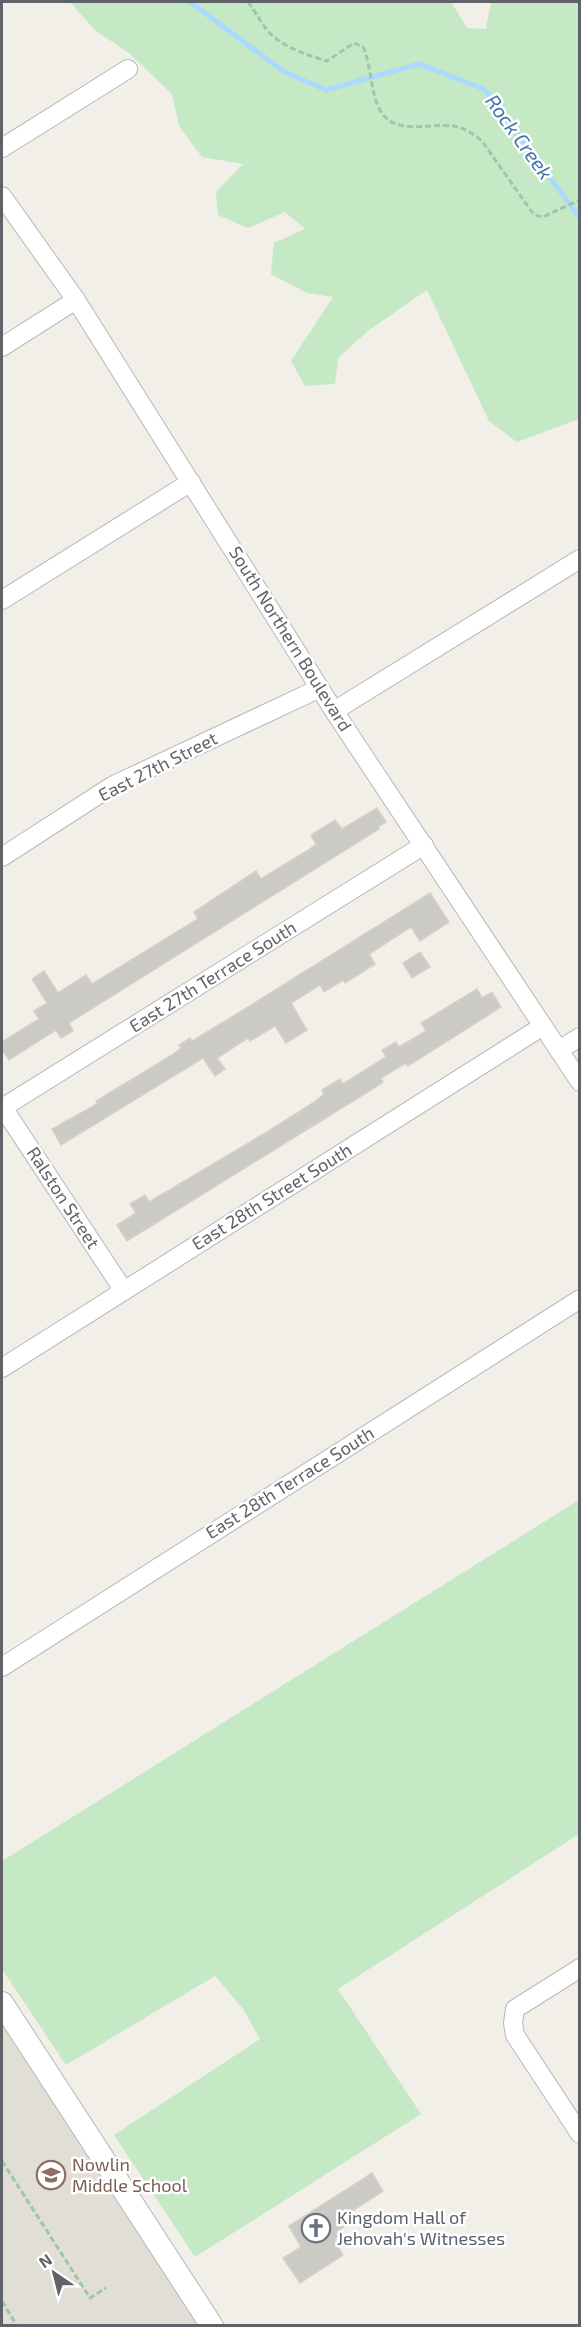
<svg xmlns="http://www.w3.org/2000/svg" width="581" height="2327" font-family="'Exo 2',sans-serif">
<rect width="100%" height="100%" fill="#f1efe8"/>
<path fill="#e1ded6" d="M2,2025L198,2325H2Z"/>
<g fill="#c5e8c5">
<path d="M70,2H451L467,28L486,29L491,2H579V419L517,442L489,421L427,290L369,330L338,358L335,384L305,386L291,361L333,297L307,293L271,274L274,243L305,229L285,212L248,228L218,215L216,192L243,164L202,157L179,126L172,94L130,54L95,30Z"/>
<path d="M579,1500V1834L338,1989L421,2114L195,2257L114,2135L260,2039L243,2009L215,1976L66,2065L2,1969V1861Z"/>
</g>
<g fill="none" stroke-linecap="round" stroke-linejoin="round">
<path stroke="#aadaff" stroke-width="5" d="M190,2L283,71L326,90L419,64L484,89L580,218"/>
</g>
<g fill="#cccac5" stroke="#d6d1c6" stroke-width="1.5">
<path d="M377,808L386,822L378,827L379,829L69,1023L73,1031L61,1038L56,1030L9,1060L2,1049V1042L39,1019L34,1011L47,1003L32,979L44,971L58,993L86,975L92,984L198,919L194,912L256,871L261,879L310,849L316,844L311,835L335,820L342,829Z"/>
<path d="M430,893L449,922L420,941L411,927L369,954L375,964L345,983L343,980L324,992L320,985L291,1003L307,1030L286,1043L275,1026L250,1041L248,1038L217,1058L225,1069L215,1076L203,1058L61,1145L52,1129L97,1104L96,1101L172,1055L181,1048L179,1045L190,1038L192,1041L232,1017Z"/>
<path d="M420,952L430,967L412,978L403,963Z"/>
<path d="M477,989L482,998L492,992L501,1007L408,1066L406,1063L381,1078L383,1082L374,1088L127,1241L117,1225L136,1213L130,1204L145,1195L149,1202L267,1132L313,1103L324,1094L322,1090L340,1079L343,1084L386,1057L382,1050L396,1042L399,1047L426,1031L421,1023Z"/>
<path d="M372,2173L383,2191L349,2213L354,2220L338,2231L335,2242L343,2255L300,2283L283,2258L301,2247L289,2226Z"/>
</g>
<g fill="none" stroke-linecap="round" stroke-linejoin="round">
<g stroke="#b5b8bc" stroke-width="20">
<g id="minor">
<path d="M2,148L128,69"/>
<path d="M2,196L76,300L334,711L580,1082"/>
<path d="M2,347L76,300"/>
<path d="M2,600L191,482"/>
<path d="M334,711L580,559"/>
<path d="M2,857L112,786L320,688"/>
<path d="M559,1050L580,1037"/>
<path d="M2,1106L124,1291"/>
<path d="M2,1108L424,845"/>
<path d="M2,1368L543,1026"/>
<path d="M2,1667L580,1299"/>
<path d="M580,1968L515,2009L513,2023L515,2035L580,2134"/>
</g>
</g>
<g stroke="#b5b8bc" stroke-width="24">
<path id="tertiary" d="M2,2003L212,2326"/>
</g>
<g stroke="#9cc7a9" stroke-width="3" stroke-dasharray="6 3" stroke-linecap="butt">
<path d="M248,2C255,11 260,21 267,30C281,47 307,55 327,61L354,43L363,47C372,67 370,92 380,110C394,136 429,123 453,126C464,127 473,134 482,141L534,215L543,217L580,200"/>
<path d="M2,2161L90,2298L106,2288"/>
<path d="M2,2301L17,2326"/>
</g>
<use href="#minor" stroke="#fff" stroke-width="18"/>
<use href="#tertiary" stroke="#fff" stroke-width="22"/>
</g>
<defs>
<g id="school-ring" transform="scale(1.5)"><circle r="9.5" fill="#fff" stroke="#8d6e63" stroke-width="1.5"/><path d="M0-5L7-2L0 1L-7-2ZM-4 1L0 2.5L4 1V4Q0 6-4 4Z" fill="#8d6e63"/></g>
<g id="church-ring" transform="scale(1.5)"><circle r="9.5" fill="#fff" stroke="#6b7280" stroke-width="1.5"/><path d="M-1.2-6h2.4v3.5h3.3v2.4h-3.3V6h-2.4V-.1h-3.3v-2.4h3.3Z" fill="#6b7280"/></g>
</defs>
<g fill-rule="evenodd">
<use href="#school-ring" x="51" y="2175"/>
<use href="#church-ring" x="316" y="2228"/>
</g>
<g text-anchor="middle" stroke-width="5" stroke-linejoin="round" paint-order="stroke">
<g font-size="18" fill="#5f6368" stroke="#fff">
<text transform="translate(290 639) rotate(58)" y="6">South Northern Boulevard</text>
<text transform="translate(158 767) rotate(-27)" y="6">East 27th Street</text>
<text transform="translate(213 977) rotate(-32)" y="6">East 27th Terrace South</text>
<text transform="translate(272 1197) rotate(-32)" y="6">East 28th Street South</text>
<text transform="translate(63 1198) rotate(57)" y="6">Ralston Street</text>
<text transform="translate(290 1483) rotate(-32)" y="6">East 28th Terrace South</text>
</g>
<g font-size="18" fill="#785e54" stroke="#fff" text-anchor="start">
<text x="72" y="2171">Nowlin<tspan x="72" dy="21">Middle School</tspan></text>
</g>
<g font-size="18" fill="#5b616d" stroke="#fff" text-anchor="start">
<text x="337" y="2224">Kingdom Hall of<tspan x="337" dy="21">Jehovah's Witnesses</tspan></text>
</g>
<g font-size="20" font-style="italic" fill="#4174aa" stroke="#fff">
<text transform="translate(519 137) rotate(54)" y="7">Rock Creek</text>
</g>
</g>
<rect width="581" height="2327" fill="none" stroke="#5f6368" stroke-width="6"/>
<g transform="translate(54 2273) rotate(325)" stroke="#ffffff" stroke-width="4.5" paint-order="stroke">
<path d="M0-4.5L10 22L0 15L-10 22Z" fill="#5f6368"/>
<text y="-9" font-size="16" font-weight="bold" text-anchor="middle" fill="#5f6368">N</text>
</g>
</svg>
